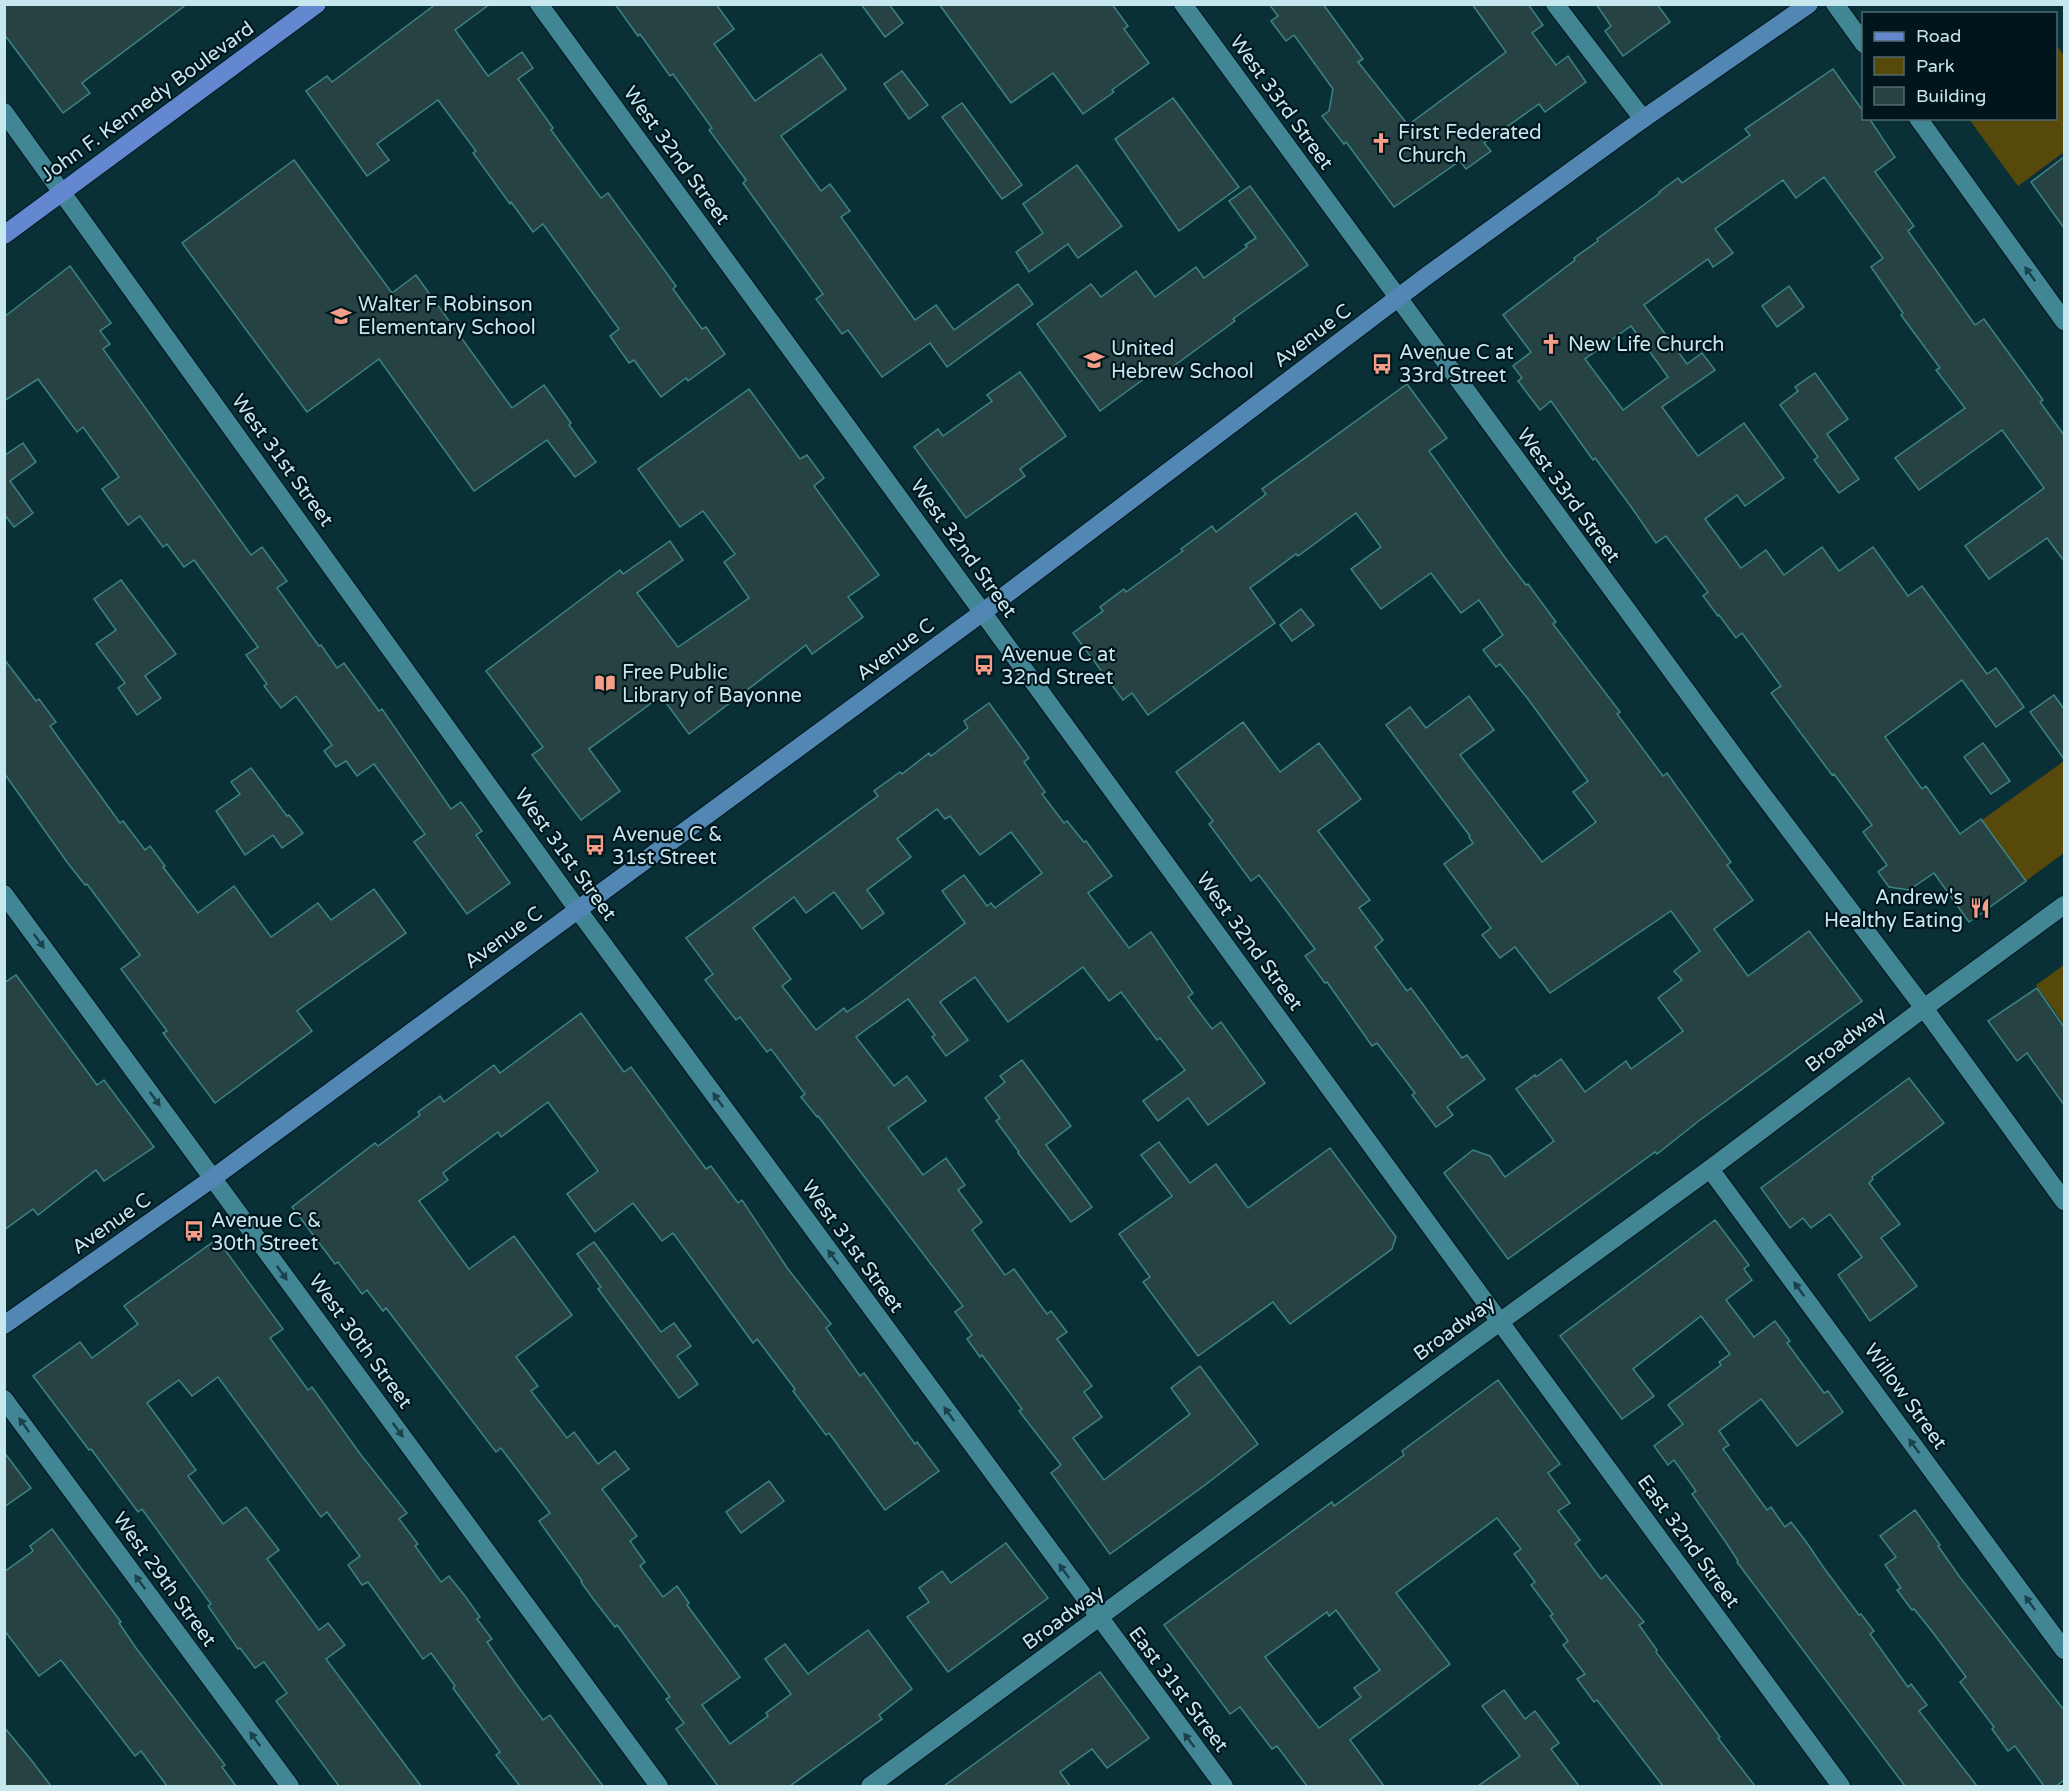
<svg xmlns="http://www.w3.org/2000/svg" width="2069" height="1791" font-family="'Varela Round',sans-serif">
<rect width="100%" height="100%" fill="#092f37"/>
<g fill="#57480b">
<path d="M2056,44L2064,56V152L2018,186L1969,119L2056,118Z"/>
<path d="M2064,761V853L2026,881L1982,820Z"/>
<path d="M2064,965V1024L2036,985Z"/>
</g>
<g fill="#274242" stroke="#3c8584" stroke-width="1.5" fill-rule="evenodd">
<path d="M4,4H187L82,83L90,93L63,113L4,34Z"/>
<path d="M436,4H490L455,30L488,76L522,52L533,68L518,79L553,128L551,130L601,198L608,193L676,286L673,289L702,329L706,327L725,354L688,381L686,378L661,397L634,360L629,363L610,336L619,329L543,224L533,232L511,202L510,204L473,153L476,151L438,100L377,144L389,160L367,176L306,91L327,76L332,82Z"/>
<path d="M615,4H716L734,29L714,44L755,101L821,54L846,89L781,136L821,191L830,184L850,211L841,217L915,320L936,305L954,330L1018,284L1033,304L947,367L930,343L882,377L848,330L842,334L816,299L823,294L743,183L746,180L709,130L712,128L673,74L670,76L640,34L638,36Z"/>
<path d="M861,4H889L903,23L885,37Z"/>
<path d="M939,4H1112L1128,26L1124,29L1149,63L1112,90L1114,92L1083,114L1053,73L1011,103Z"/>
<path d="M1269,4H1323L1363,59L1358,62L1408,125L1506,52L1472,4H1528L1543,25L1532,33L1556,65L1568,56L1586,82L1545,112L1539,104L1484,143L1491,151L1466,169L1460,161L1394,207L1346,142L1344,144L1322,116L1329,111L1333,89L1294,35L1286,41L1271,21L1278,16Z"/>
<path d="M1596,4H1657L1670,22L1623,56L1605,31L1611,26Z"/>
<path d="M1833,69L1863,111V118H1869L1895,157L1875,172L1914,226L1908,231L1975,325L1984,319L2043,400L2040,402L2064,435V561L2047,538L1989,579L1965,546L2044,488L2002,430L1919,490L1895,458L1965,408L1936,370L1940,368L1901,315L1903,313L1871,267L1883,258L1824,177L1796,198L1783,180L1715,229L1733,253L1713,267L1708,259L1644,305L1687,364L1702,353L1715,370L1662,407L1698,456L1744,423L1784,478L1745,506L1737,495L1705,519L1741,568L1766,550L1784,575L1822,547L1839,571L1873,547L1908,596L1922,586L1987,674L1996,668L2024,707L1996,727L1962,680L1885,737L1922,789L1926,786L1960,834L1981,819L2026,881L1969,922L1934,873L1909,890L1889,887L1878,872L1887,865L1863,832L1872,825L1834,774L1832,775L1771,693L1781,686L1742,633L1736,638L1719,615L1718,616L1703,596L1708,592L1666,536L1656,543L1632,508L1595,458L1593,460L1551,401L1540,410L1518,381L1522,378L1513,366L1531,352L1503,315L1575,260L1574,258L1598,241L1597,239L1660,193L1659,192L1678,178L1682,183L1750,135L1745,129ZM1631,326L1668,377L1623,410L1585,359Z"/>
<path d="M902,71L928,105L909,119L884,84Z"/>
<path d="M1173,98L1239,187L1179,231L1115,139Z"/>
<path d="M962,103L1022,185L1002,199L942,117Z"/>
<path d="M2064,157V228L2031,182Z"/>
<path d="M294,160L392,293L416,275L512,408L544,385L571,423L569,425L596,462L575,477L547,440L474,491L379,359L307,412L182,243Z"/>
<path d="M1077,165L1122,226L1078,258L1068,244L1029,272L1016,252L1043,233L1023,204Z"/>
<path d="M1250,186L1308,265L1233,319L1235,321L1167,371L1163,365L1100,411L1037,324L1091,284L1101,297L1136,271L1155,297L1196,267L1204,278L1247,247L1245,245L1256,238L1229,201Z"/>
<path d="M70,266L111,323L100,331L110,344L103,349L251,555L262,547L287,581L277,588L319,646L321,645L337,668L344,663L379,711L382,709L451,809L461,802L482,831L476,835L510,883L467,914L414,842L425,834L374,764L357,776L346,761L336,767L324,751L332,745L296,696L281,708L264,686L267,684L246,655L258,647L194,560L184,567L167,544L163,547L140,516L128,525L102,489L119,477L83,427L77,432L38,379L4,401V317Z"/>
<path d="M1789,286L1804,307L1777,327L1762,306Z"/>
<path d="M1020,372L1066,436L1020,469L1025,476L966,518L914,447L938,429L943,436L992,401L987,395Z"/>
<path d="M1815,373L1848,419L1827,434L1859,479L1839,493L1814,460L1818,457L1780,405L1798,391L1795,387Z"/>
<path d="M1407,384L1447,438L1429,451L1506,559L1526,585L1528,584L1556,622L1553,624L1620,712L1617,714L1663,776L1667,773L1731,862L1727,865L1753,900L1714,929L1748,976L1809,931L1862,1001L1700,1120L1657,1154L1655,1152L1508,1259L1444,1173L1473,1150L1490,1156L1505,1177L1554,1141L1516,1089L1535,1075L1536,1077L1561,1059L1585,1092L1626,1061L1631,1069L1683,1031L1658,998L1682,980L1674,971L1700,951L1671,911L1550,993L1515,947L1500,958L1482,935L1491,928L1444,864L1473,843L1469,837L1470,836L1386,725L1410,707L1426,728L1469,696L1494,730L1460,755L1542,862L1596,822L1573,792L1588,781L1528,699L1500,664L1496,667L1483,650L1503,635L1479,600L1461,613L1431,573L1381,609L1351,569L1381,547L1356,513L1298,556L1296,554L1250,588L1275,623L1148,715L1132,693L1123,700L1073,633L1103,611L1100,607L1124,589L1126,592L1183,551L1181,549L1212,526L1216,532L1266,494L1262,489Z"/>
<path d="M749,389L800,459L807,455L824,478L814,486L879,575L848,597L863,617L812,654L806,645L689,734L661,696L589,749L620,791L581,820L532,755L543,747L486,671L620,570L623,574L670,541L683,560L637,593L678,647L749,598L724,562L735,554L703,511L680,527L638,469Z"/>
<path d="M23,443L36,462L10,481L33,513L14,527L4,514V456Z"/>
<path d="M121,580L176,654L145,676L161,698L137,715L118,688L125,683L96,644L116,630L94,599Z"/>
<path d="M1301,609L1314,625L1292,641L1280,625Z"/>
<path d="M4,659L36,701L39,699L56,722L50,726L120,823L123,821L145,850L150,846L165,866L163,867L198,913L234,886L271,937L318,903L331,920L374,889L406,933L297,1011L312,1031L215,1103L163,1033L167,1031L121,969L140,955L87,884L85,885L67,862L4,773Z"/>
<path d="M2054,695L2064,709V759L2030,712Z"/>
<path d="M989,703L1029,758L1024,762L1045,792L1042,794L1064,823L1067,821L1084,842L1086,841L1112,876L1088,893L1129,948L1151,932L1193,993L1188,997L1212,1029L1221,1022L1265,1083L1208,1125L1188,1098L1158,1121L1143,1101L1185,1070L1160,1038L1157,1040L1121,992L1109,1001L1083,967L1008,1022L975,977L940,1002L968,1040L946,1056L932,1037L935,1035L908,999L856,1037L894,1086L907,1076L926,1101L888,1128L923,1175L946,1158L965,1185L958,1190L982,1222L972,1230L1005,1275L1014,1269L1047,1314L1051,1311L1067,1332L1057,1339L1092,1386L1084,1392L1102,1417L1073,1438L1104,1480L1190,1414L1171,1388L1200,1366L1258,1444L1205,1485L1110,1554L1051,1473L1061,1465L1019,1411L1022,1409L982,1355L980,1357L967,1339L972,1335L955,1312L963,1306L818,1116L817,1117L801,1097L805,1094L771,1049L767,1052L740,1017L736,1020L705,980L713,974L686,938L878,796L874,791L900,772L902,774L929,753L931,756L968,728L964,721ZM937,809L945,819L950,816L980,855L1011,832L1042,873L995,908L991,903L987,906L964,875L942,891L965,923L867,998L847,1012L844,1008L816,1030L782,986L791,979L753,928L794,897L806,913L834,892L862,929L884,913L867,890L911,857L897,839Z"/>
<path d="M1243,722L1280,772L1319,743L1361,799L1318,831L1370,900L1359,908L1383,940L1375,947L1407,991L1411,988L1462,1058L1467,1055L1485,1079L1447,1107L1453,1115L1436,1127L1412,1095L1415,1093L1377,1043L1372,1046L1327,982L1325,983L1305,956L1315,949L1259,875L1251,881L1209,824L1213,821L1176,772Z"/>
<path d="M1983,743L2010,781L1991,794L1964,757Z"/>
<path d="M251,768L287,816L289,815L303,833L282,848L273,835L245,855L216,811L240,794L231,782Z"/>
<path d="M16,975L97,1085L104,1080L154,1147L104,1181L96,1170L38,1215L33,1209L4,1230V983Z"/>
<path d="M2037,988L2064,1027V1105L2027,1053L2017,1061L1988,1021Z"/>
<path d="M581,1013L624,1072L631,1067L706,1169L711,1166L738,1203L742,1200L788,1269L831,1324L826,1328L860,1376L864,1373L915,1444L917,1442L939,1471L885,1510L829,1433L826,1435L793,1391L795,1389L757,1339L753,1343L673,1233L662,1241L633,1203L595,1232L567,1194L598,1171L548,1102L501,1137L498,1132L443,1173L448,1180L419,1201L469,1269L514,1236L572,1315L516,1357L538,1386L531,1391L567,1438L574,1432L598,1464L615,1451L629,1469L602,1489L637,1536L630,1541L645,1562L640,1566L663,1597L677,1586L689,1603L687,1605L740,1677L702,1705L730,1744L768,1716L766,1713L791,1694L765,1659L785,1644L808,1674L868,1630L912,1689L879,1715L882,1719L790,1786H718L676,1729L684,1723L666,1699L670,1697L617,1625L615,1627L594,1600L581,1582L582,1581L539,1521L550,1513L501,1448L496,1452L386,1308L383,1311L367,1290L362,1294L338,1262L335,1264L292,1207L375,1143L378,1146L420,1115L418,1112L440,1096L444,1102L494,1065L500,1073Z"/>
<path d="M1022,1060L1071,1126L1046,1145L1092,1207L1071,1222L1018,1153L1019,1152L996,1121L1000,1118L985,1098L1005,1082L1000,1076Z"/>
<path d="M1909,1078L1944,1123L1872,1177L1873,1179L1869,1183L1900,1224L1881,1238L1917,1286L1870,1321L1838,1275L1862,1257L1830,1214L1811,1228L1803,1218L1790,1228L1761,1188Z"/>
<path d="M1159,1142L1190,1183L1216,1164L1248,1208L1330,1148L1396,1237L1392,1249L1290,1324L1273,1302L1198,1356L1143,1282L1150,1277L1119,1234L1172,1196L1141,1155Z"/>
<path d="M1715,1220L1749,1265L1744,1269L1752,1280L1726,1300L1754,1337L1775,1321L1790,1341L1787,1343L1824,1393L1828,1391L1843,1412L1797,1446L1761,1399L1719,1431L1729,1445L1723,1449L1767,1510L1771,1507L1785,1527L1791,1522L1807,1543L1824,1568L1859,1615L1861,1614L1874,1631L1870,1634L1908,1687L1911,1684L1927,1705L1919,1711L1977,1786H1905L1737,1562L1738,1561L1725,1541L1692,1494L1696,1491L1674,1460L1668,1465L1654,1446L1683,1424L1668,1405L1721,1365L1719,1362L1730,1354L1701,1316L1633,1369L1654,1396L1622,1419L1560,1336Z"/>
<path d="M217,1239L283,1329L270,1338L308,1390L312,1387L361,1455L407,1513L399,1519L418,1544L415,1546L441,1582L449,1576L465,1596L480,1617L477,1619L492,1639L487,1642L517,1685L543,1720L550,1715L603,1786H520L496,1755L500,1752L453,1688L455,1686L431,1653L423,1659L368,1582L362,1585L348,1565L360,1556L327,1512L321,1517L218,1377L192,1396L179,1380L147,1403L196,1470L188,1476L223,1524L246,1507L279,1550L267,1559L319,1630L328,1623L345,1645L326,1659L421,1786H339L276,1701L287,1693L264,1662L255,1668L240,1648L238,1649L208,1606L211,1604L142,1509L138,1512L91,1449L89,1450L33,1376L80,1342L92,1358L138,1324L124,1306Z"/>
<path d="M594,1242L661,1332L674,1323L691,1346L677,1356L698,1384L679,1398L598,1289L601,1287L577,1254Z"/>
<path d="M1498,1380L1560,1464L1548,1473L1570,1503L1558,1511L1580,1540L1575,1544L1601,1579L1606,1575L1644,1622L1639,1625L1657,1650L1656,1652L1720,1737L1718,1738L1755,1786H1663L1597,1700L1594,1702L1577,1679L1585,1674L1563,1645L1568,1641L1550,1616L1553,1614L1531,1585L1535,1582L1514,1554L1521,1549L1497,1518L1396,1593L1450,1664L1350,1740L1384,1786H1307L1277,1746L1272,1749L1240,1707L1230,1714L1164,1625L1332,1502L1334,1506L1404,1455L1402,1451ZM1336,1610L1380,1670L1354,1688L1361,1697L1319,1728L1265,1657L1327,1612L1329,1616Z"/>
<path d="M4,1452L31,1488L4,1507Z"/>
<path d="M769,1481L784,1501L741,1533L726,1512Z"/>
<path d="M1915,1510L1940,1545L1938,1546L1959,1576L2064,1710V1780L2056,1786H2044L2015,1746L2008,1751L1992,1729L1994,1727L1960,1682L1966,1677L1931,1630L1914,1609L1912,1610L1897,1590L1901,1588L1885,1565L1896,1557L1880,1536Z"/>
<path d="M52,1529L121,1622L119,1623L136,1648L225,1765L222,1767L236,1786H167L141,1751L135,1756L61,1660L39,1676L4,1630V1572L33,1551L30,1546Z"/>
<path d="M1006,1543L1048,1598L948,1672L907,1617L929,1602L919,1588L942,1571L951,1583Z"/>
<path d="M1100,1672L1149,1738L1107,1768L1092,1749L1060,1772L1070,1786H944Z"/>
<path d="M1504,1690L1525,1719L1535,1711L1559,1743L1551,1749L1579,1786H1478L1520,1756L1482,1706Z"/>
<path d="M4,1727L32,1761L51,1786H4Z"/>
</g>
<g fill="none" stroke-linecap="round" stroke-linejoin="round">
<g stroke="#02151a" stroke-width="20">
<g id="minor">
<path d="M539,4L1500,1322L1841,1786"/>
<path d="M1183,4L1748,775L1924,1008L2064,1201"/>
<path d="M1555,4L1643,119"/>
<path d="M1835,4L1864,44"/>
<path d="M4,112L578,910L1224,1786"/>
<path d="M1918,118L2064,321"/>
<path d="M1710,1169L2064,1650"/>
<path d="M4,1399L290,1786"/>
</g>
</g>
<g stroke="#02151a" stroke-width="20">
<g id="tertiary">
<path d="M4,894L659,1786"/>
<path d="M870,1786L1471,1343L1710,1169L1924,1008L2064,905"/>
</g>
</g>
<g stroke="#02151a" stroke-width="20">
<path id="secondary" d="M4,1325L213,1178L983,612L1428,275L1643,119L1809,4"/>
</g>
<g stroke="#02151a" stroke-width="20">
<path id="primary" d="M4,235L317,4"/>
</g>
<use href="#minor" stroke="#428595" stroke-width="18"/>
<use href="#tertiary" stroke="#428595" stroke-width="18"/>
<use href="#secondary" stroke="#5286b3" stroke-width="18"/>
<use href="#primary" stroke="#6388d0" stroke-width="18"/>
</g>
<defs><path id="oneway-solid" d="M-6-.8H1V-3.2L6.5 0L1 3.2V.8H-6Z" transform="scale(1.5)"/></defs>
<g fill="#1a424c">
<use href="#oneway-solid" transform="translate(2030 274) rotate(-126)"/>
<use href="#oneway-solid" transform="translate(39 941) rotate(54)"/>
<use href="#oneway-solid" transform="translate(155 1099) rotate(54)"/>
<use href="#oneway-solid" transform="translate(718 1100) rotate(-126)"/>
<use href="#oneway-solid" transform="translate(833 1257) rotate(-126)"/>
<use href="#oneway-solid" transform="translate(282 1273) rotate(54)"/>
<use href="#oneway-solid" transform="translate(1799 1289) rotate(-126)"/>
<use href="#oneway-solid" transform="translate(949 1414) rotate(-126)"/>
<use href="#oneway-solid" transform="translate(24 1425) rotate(-126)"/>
<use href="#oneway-solid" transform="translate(398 1430) rotate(54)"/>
<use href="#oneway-solid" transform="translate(1914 1446) rotate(-126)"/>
<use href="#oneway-solid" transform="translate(1064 1571) rotate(-126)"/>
<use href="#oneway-solid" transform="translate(140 1582) rotate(-126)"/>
<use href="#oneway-solid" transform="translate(2030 1603) rotate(-126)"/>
<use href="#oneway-solid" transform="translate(255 1739) rotate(-126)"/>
<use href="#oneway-solid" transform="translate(1189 1740) rotate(-127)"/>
</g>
<defs>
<g id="church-bare" transform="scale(1.62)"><path d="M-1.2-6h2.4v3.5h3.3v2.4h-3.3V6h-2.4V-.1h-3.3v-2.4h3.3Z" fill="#f49e88" stroke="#00161c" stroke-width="2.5" paint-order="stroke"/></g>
<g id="school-bare" transform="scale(1.62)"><path d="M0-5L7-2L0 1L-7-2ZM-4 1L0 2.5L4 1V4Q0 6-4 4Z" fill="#f49e88" stroke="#00161c" stroke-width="2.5" paint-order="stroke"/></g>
<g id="bus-bare" transform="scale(1.62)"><path d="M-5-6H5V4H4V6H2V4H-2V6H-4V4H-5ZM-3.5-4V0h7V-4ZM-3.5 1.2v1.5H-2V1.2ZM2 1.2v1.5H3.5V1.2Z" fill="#f49e88" stroke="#00161c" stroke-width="2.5" paint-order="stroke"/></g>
<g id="library-bare" transform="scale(1.62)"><path d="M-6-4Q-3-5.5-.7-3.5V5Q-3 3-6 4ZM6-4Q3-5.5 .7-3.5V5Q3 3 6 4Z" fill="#f49e88" stroke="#00161c" stroke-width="2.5" paint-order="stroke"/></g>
<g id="restaurant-bare" transform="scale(1.62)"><path d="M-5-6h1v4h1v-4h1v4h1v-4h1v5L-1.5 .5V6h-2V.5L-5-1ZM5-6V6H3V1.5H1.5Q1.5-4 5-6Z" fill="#f49e88" stroke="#00161c" stroke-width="2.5" paint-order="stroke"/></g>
</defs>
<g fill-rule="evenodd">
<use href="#church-bare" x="1381" y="143"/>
<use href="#school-bare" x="341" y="316"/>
<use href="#church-bare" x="1551" y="344"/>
<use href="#school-bare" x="1094" y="360"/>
<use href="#bus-bare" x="1382" y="364"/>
<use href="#bus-bare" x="984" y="665"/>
<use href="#library-bare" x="605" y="683"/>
<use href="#bus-bare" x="595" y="845"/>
<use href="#restaurant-bare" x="1980" y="908"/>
<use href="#bus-bare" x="194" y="1231"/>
</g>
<g text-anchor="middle" stroke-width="4.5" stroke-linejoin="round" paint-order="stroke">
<g font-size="20" fill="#c7e7ef" stroke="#00161c">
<text transform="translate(147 101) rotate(-36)" y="7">John F. Kennedy Boulevard</text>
<text transform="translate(1282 102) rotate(54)" y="7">West 33rd Street</text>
<text transform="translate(677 155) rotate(54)" y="7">West 32nd Street</text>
<text transform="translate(1312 335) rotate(-37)" y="7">Avenue C</text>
<text transform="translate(283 460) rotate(54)" y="7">West 31st Street</text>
<text transform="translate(1569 495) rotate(54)" y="7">West 33rd Street</text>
<text transform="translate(964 548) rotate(54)" y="7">West 32nd Street</text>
<text transform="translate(895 649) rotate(-36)" y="7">Avenue C</text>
<text transform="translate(566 854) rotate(54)" y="7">West 31st Street</text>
<text transform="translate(503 937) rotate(-36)" y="7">Avenue C</text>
<text transform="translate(1250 941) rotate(54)" y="7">West 32nd Street</text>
<text transform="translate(1845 1039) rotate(-37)" y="7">Broadway</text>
<text transform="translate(111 1223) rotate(-35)" y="7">Avenue C</text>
<text transform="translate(853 1246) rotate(54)" y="7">West 31st Street</text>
<text transform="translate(1454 1328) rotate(-36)" y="7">Broadway</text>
<text transform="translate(361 1341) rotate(54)" y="7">West 30th Street</text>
<text transform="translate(1906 1396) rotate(54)" y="7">Willow Street</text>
<text transform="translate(1689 1541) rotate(54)" y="7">East 32nd Street</text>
<text transform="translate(165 1579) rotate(54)" y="7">West 29th Street</text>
<text transform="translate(1063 1617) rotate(-36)" y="7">Broadway</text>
<text transform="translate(1179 1689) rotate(53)" y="7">East 31st Street</text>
</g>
<g font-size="20" fill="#c7e7ef" stroke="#00161c" text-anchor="start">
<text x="1398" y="139">First Federated<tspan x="1398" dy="23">Church</tspan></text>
<text x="358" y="311">Walter F Robinson<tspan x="358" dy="23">Elementary School</tspan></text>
<text x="1568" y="351">New Life Church</text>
<text x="1111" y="355">United<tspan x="1111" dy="23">Hebrew School</tspan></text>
<text x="1399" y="359">Avenue C at<tspan x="1399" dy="23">33rd Street</tspan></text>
<text x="1001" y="661">Avenue C at<tspan x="1001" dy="23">32nd Street</tspan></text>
<text x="622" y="679">Free Public<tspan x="622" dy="23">Library of Bayonne</tspan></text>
<text x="612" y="841">Avenue C &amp;<tspan x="612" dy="23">31st Street</tspan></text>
<text x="1963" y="904" text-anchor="end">Andrew's<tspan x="1963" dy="23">Healthy Eating</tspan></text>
<text x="211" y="1227">Avenue C &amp;<tspan x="211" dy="23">30th Street</tspan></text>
</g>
</g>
<rect width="2069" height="1791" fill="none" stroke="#c7e7ef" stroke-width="12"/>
<rect x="1862" y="12" width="195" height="108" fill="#00161c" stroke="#506a70" stroke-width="1.5"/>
<rect x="1874" y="32" width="30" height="9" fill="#6388d0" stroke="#506a70" stroke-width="1.5"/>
<text x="1916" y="42" font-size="18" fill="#c7e7ef">Road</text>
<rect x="1874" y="57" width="30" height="18" fill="#57480b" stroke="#506a70" stroke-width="1.5"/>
<text x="1916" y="72" font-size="18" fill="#c7e7ef">Park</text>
<rect x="1874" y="87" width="30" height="18" fill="#274242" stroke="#506a70" stroke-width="1.5"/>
<text x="1916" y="102" font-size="18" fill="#c7e7ef">Building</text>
</svg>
